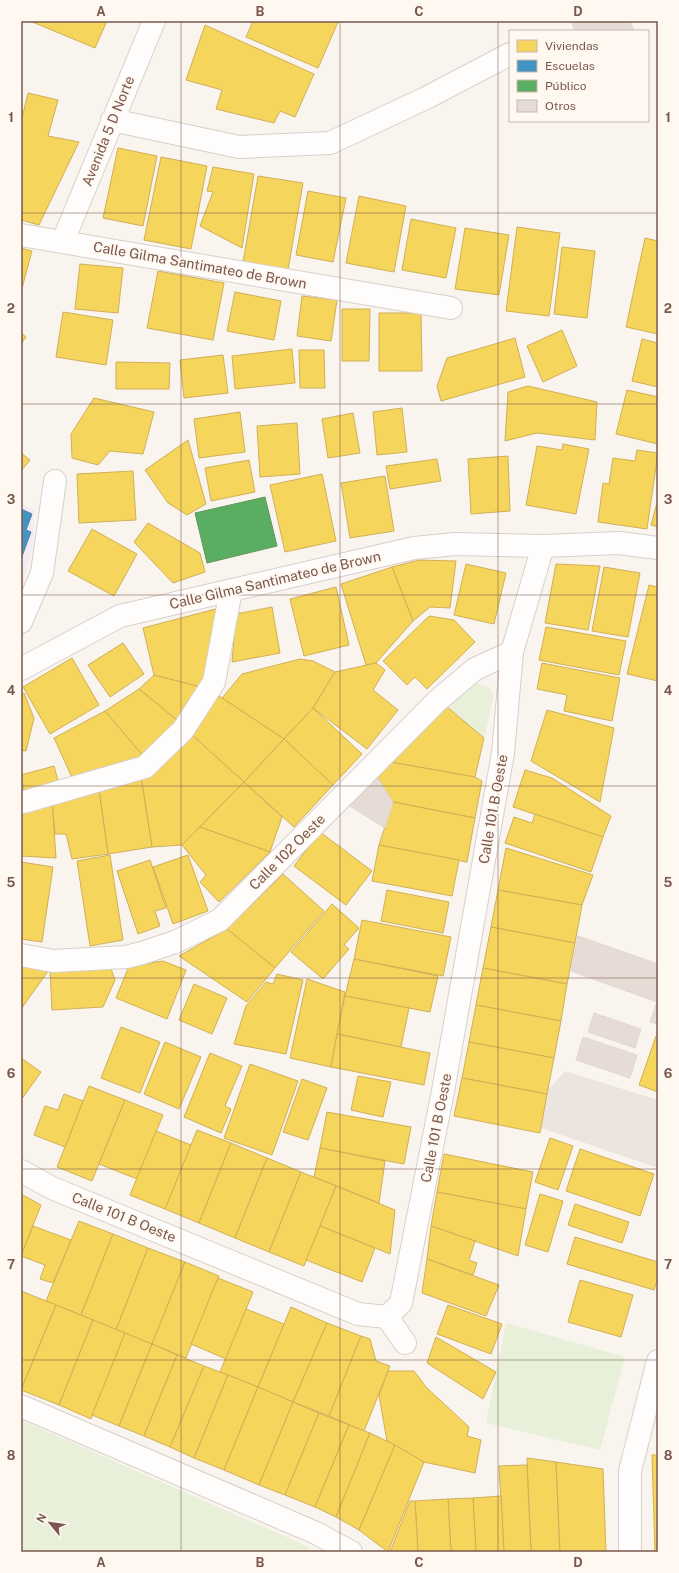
<svg xmlns="http://www.w3.org/2000/svg" width="679" height="1573" font-family="'Public Sans',sans-serif">
<rect width="100%" height="100%" fill="#f9f4ee"/>
<path fill="#ece4de" d="M565,1071L658,1100V1168L541,1128L548,1090Z"/>
<path fill="#f4ecf5" d="M21,504L34,509V539L21,592Z"/>
<g fill="#e8f0d9">
<path d="M475,683L489,687L494,695L484,738L446,706Z"/>
<path d="M506,1323L625,1357L600,1450L486,1423Z"/>
<path d="M21,1420L309,1547L308,1552H60L21,1550Z"/>
</g>
<g fill="#f6d55c" stroke="#d0af57">
<path d="M30,21H107L95,48Z"/>
<path d="M253,21H335L338,22L318,68L246,37Z"/>
<path d="M205,25L314,74L295,117L280,111L274,123L216,109L222,90L186,80Z"/>
<path d="M28,93L58,100L48,136L79,142L39,225L21,220V122Z"/>
<path d="M118,148L157,156L143,226L103,218Z"/>
<path d="M161,157L207,166L191,249L144,240Z"/>
<path d="M213,167L254,174L242,248L200,226L213,192L207,191Z"/>
<path d="M258,176L303,183L288,270L243,262Z"/>
<path d="M308,191L346,198L333,262L296,255Z"/>
<path d="M359,196L406,206L394,272L346,263Z"/>
<path d="M411,219L456,228L446,278L402,270Z"/>
<path d="M517,227L560,233L549,316L506,311Z"/>
<path d="M465,228L509,235L499,295L455,289Z"/>
<path d="M645,238L658,241V334L626,327Z"/>
<path d="M562,247L595,251L587,318L554,314Z"/>
<path d="M21,248L32,251L21,292Z"/>
<path d="M80,264L123,268L118,313L75,309Z"/>
<path d="M158,271L224,283L213,340L147,328Z"/>
<path d="M235,292L281,301L274,340L227,331Z"/>
<path d="M302,296L337,300L331,341L297,336Z"/>
<path d="M342,309H370L369,361H342Z"/>
<path d="M63,312L113,320L106,365L56,357Z"/>
<path d="M379,313H421L422,371H379Z"/>
<path d="M562,330L577,366L543,382L527,346Z"/>
<path d="M21,333L26,337L21,344Z"/>
<path d="M515,338L525,377L441,401L437,386L447,358Z"/>
<path d="M642,339L658,343V387L632,381Z"/>
<path d="M292,349L295,383L235,389L232,356Z"/>
<path d="M299,350H324L325,388H300Z"/>
<path d="M223,355L228,393L184,398L180,360Z"/>
<path d="M116,362L170,363L169,389H116Z"/>
<path d="M528,386L597,402L595,440L537,433L505,441L508,392Z"/>
<path d="M627,390L658,397V444L616,434Z"/>
<path d="M94,398L154,412L143,454L110,451L98,465L72,458L71,434Z"/>
<path d="M402,408L407,452L377,455L373,412Z"/>
<path d="M240,412L245,452L199,458L194,419Z"/>
<path d="M353,413L360,453L328,458L322,419Z"/>
<path d="M297,423L300,474L260,477L257,426Z"/>
<path d="M188,440L206,504L187,515L168,503L145,470Z"/>
<path d="M563,444L589,449L576,514L526,505L537,446L562,450Z"/>
<path d="M637,450L658,453L647,529L598,522L603,483L609,484L613,458L635,461Z"/>
<path d="M21,453L30,460L21,471Z"/>
<path d="M508,456L510,511L471,514L468,459Z"/>
<path d="M437,459L441,481L390,489L386,466Z"/>
<path d="M249,460L255,492L211,501L205,468Z"/>
<path d="M133,471L136,520L79,523L77,474Z"/>
<path d="M322,474L336,541L285,552L270,485Z"/>
<path d="M385,476L394,531L350,538L341,483Z"/>
<path d="M658,499V527L651,525Z"/>
<path d="M148,523L200,553L205,572L173,583L134,542Z"/>
<path d="M92,529L137,554L114,596L68,571Z"/>
<path d="M419,560L456,561L450,608L430,607L413,621L392,567Z"/>
<path d="M466,564L506,573L494,624L454,615Z"/>
<path d="M556,564L600,566L588,630L545,623Z"/>
<path d="M392,567L413,621L376,663L366,665L341,584Z"/>
<path d="M604,567L640,573L628,637L592,631Z"/>
<path d="M649,585L658,587V681L627,674Z"/>
<path d="M336,587L349,645L304,656L290,599Z"/>
<path d="M223,607L201,687L154,675L143,628Z"/>
<path d="M272,607L280,653L232,662L236,614Z"/>
<path d="M429,616L454,620L475,642L427,689L415,677L407,685L383,661Z"/>
<path d="M546,627L626,641L619,675L539,660Z"/>
<path d="M123,643L144,674L110,697L88,665Z"/>
<path d="M72,658L99,705L50,734L23,687Z"/>
<path d="M300,659L313,661L335,672L313,708L284,739L222,698L242,674Z"/>
<path d="M376,663L385,670L373,690L398,710L367,749L313,708L335,672Z"/>
<path d="M542,663L620,678L612,721L564,711L567,695L537,689Z"/>
<path d="M154,675L201,687L178,721L139,689Z"/>
<path d="M139,689L178,721L144,757L105,711Z"/>
<path d="M24,693L34,718L26,751L21,750V694Z"/>
<path d="M219,696L284,739L244,782L190,733Z"/>
<path d="M446,706L484,738L475,777L390,762Z"/>
<path d="M313,708L362,754L333,785L284,739Z"/>
<path d="M547,710L614,728L600,802L531,761Z"/>
<path d="M105,711L144,757L74,782L54,738Z"/>
<path d="M190,733L244,782L182,845L152,847L141,777Z"/>
<path d="M284,739L333,785L294,827L244,782Z"/>
<path d="M390,762L475,777L482,781L475,818L393,802L377,777Z"/>
<path d="M54,766L59,784L25,795L21,775Z"/>
<path d="M525,770L552,778L611,816L603,837L513,807Z"/>
<path d="M141,777L152,847L108,854L99,790Z"/>
<path d="M244,782L282,817L270,852L200,827Z"/>
<path d="M99,790L108,854L72,859L66,834H55L52,800Z"/>
<path d="M52,800L56,858L21,856V806Z"/>
<path d="M393,802L475,818L467,862L379,845Z"/>
<path d="M535,814L603,837L591,872L505,843L514,817L532,823Z"/>
<path d="M200,827L270,852L219,902L200,882L206,875L182,845Z"/>
<path d="M320,832L372,871L346,905L294,866Z"/>
<path d="M379,845L459,860L452,896L372,881Z"/>
<path d="M506,848L593,875L582,905L498,890Z"/>
<path d="M110,855L123,940L90,946L77,861Z"/>
<path d="M188,855L208,911L173,924L153,867Z"/>
<path d="M150,860L166,908L155,911L160,926L138,934L117,871Z"/>
<path d="M21,862L53,867L42,942L21,939Z"/>
<path d="M283,874L324,911L275,968L227,929Z"/>
<path d="M387,890L449,902L443,933L381,921Z"/>
<path d="M498,890L582,905L575,943L491,927Z"/>
<path d="M332,904L359,928L344,945L349,949L323,979L291,952Z"/>
<path d="M362,920L451,937L443,976L354,959Z"/>
<path d="M491,927L575,943L567,984L483,968Z"/>
<path d="M227,929L275,968L247,1002L179,956Z"/>
<path d="M354,959L438,976L430,1012L345,996Z"/>
<path d="M163,961L186,970L167,1019L116,998L129,966Z"/>
<path d="M21,966L49,970L21,1009Z"/>
<path d="M110,966L115,980L103,1007L52,1010L50,970Z"/>
<path d="M483,968L567,984L561,1021L476,1005Z"/>
<path d="M277,974L303,980L286,1054L234,1044L246,1006L266,982L273,984Z"/>
<path d="M307,979L345,992L331,1067L290,1058Z"/>
<path d="M194,984L227,998L212,1034L179,1020Z"/>
<path d="M345,996L409,1008L401,1047L337,1034Z"/>
<path d="M476,1005L561,1021L554,1058L469,1042Z"/>
<path d="M121,1027L160,1042L140,1093L101,1078Z"/>
<path d="M337,1034L430,1053L424,1085L331,1067Z"/>
<path d="M656,1036L658,1037V1092L639,1085Z"/>
<path d="M165,1042L201,1057L179,1109L144,1094Z"/>
<path d="M469,1042L554,1058L547,1094L462,1078Z"/>
<path d="M210,1053L242,1066L225,1106L231,1109L221,1133L184,1117Z"/>
<path d="M21,1058L41,1072L21,1100Z"/>
<path d="M250,1064L298,1081L272,1155L224,1138Z"/>
<path d="M358,1076L391,1082L383,1117L351,1110Z"/>
<path d="M462,1078L547,1094L540,1133L454,1116Z"/>
<path d="M302,1079L327,1088L308,1140L283,1132Z"/>
<path d="M89,1086L125,1100L92,1181L57,1167Z"/>
<path d="M64,1094L83,1101L65,1147L34,1135L45,1106L58,1110Z"/>
<path d="M125,1100L163,1115L137,1179L99,1164Z"/>
<path d="M327,1112L411,1127L404,1164L320,1148Z"/>
<path d="M197,1130L231,1143L199,1223L165,1209Z"/>
<path d="M156,1131L191,1145L165,1209L130,1195Z"/>
<path d="M550,1138L573,1146L558,1190L535,1182Z"/>
<path d="M231,1143L267,1158L235,1238L199,1223Z"/>
<path d="M320,1148L385,1161L379,1203L314,1177Z"/>
<path d="M580,1149L654,1174L640,1216L566,1191Z"/>
<path d="M444,1154L533,1172L526,1209L437,1192Z"/>
<path d="M267,1158L301,1172L269,1252L235,1238Z"/>
<path d="M301,1172L336,1186L304,1266L269,1252Z"/>
<path d="M336,1186L395,1210L390,1254L320,1226Z"/>
<path d="M437,1192L526,1209L518,1256L431,1226Z"/>
<path d="M21,1194L41,1205L21,1256Z"/>
<path d="M540,1194L563,1201L548,1252L525,1245Z"/>
<path d="M575,1204L629,1222L622,1243L568,1225Z"/>
<path d="M79,1221L113,1234L81,1315L46,1301Z"/>
<path d="M33,1226L71,1240L53,1283L40,1279L45,1265L21,1256Z"/>
<path d="M320,1226L375,1248L362,1282L306,1260Z"/>
<path d="M431,1226L475,1241L469,1260L477,1263L473,1275L427,1259Z"/>
<path d="M113,1234L148,1248L116,1330L81,1315Z"/>
<path d="M575,1237L658,1262V1278L654,1290L567,1264Z"/>
<path d="M148,1248L185,1262L152,1344L116,1330Z"/>
<path d="M427,1259L499,1285L486,1316L422,1293Z"/>
<path d="M185,1262L219,1276L186,1358L152,1344Z"/>
<path d="M218,1278L253,1292L226,1359L191,1344Z"/>
<path d="M580,1280L633,1295L621,1337L568,1322Z"/>
<path d="M21,1291L56,1305L21,1390Z"/>
<path d="M56,1305L93,1320L59,1405L21,1390Z"/>
<path d="M448,1305L502,1324L491,1354L437,1334Z"/>
<path d="M291,1307L327,1323L293,1402L258,1387Z"/>
<path d="M246,1309L284,1324L258,1387L220,1372Z"/>
<path d="M93,1320L125,1333L91,1419L59,1405Z"/>
<path d="M327,1323L361,1336L329,1416L293,1402Z"/>
<path d="M125,1333L152,1344L119,1426L92,1415Z"/>
<path d="M361,1336L370,1339L376,1361L390,1366L364,1431L329,1416Z"/>
<path d="M436,1337L496,1372L483,1399L427,1363Z"/>
<path d="M152,1344L177,1355L144,1436L119,1426Z"/>
<path d="M177,1355L204,1366L170,1447L144,1436Z"/>
<path d="M204,1366L228,1375L194,1458L170,1447Z"/>
<path d="M388,1371H414L426,1387L469,1427L467,1436L481,1440L475,1473L424,1462L387,1441L379,1395Z"/>
<path d="M228,1375L258,1387L224,1470L194,1458Z"/>
<path d="M258,1387L293,1402L259,1485L224,1470Z"/>
<path d="M293,1402L319,1413L285,1495L259,1485Z"/>
<path d="M319,1413L349,1425L315,1507L285,1495Z"/>
<path d="M349,1425L370,1433L336,1517L315,1507Z"/>
<path d="M370,1433L395,1445L359,1530L336,1517Z"/>
<path d="M395,1445L424,1462L388,1552L359,1530Z"/>
<path d="M652,1455H658V1552H655Z"/>
<path d="M527,1458L556,1462L560,1552H531Z"/>
<path d="M556,1462L603,1469L606,1552H560Z"/>
<path d="M527,1465L531,1552H504L499,1466Z"/>
<path d="M501,1496L504,1552H476L473,1498Z"/>
<path d="M473,1498L476,1552H451L448,1499Z"/>
<path d="M448,1499L451,1552H418L415,1501Z"/>
<path d="M410,1501H415L418,1552H390Z"/>
</g>
<path fill="#4393c3" stroke="#53819f" d="M21,509L32,514L26,530L31,532L21,559Z"/>
<path fill="#5aae61" stroke="#63945b" d="M265,497L277,546L207,563L195,513Z"/>
<g fill="#e6dcd5" stroke="#e2d6d0">
<path d="M571,21H630L634,31H575Z"/>
<path d="M377,777L393,802L385,828L348,805Z"/>
<path d="M578,936L658,964V1024L650,1022L657,1002L571,971Z"/>
<path d="M594,1013L641,1029L635,1048L588,1032Z"/>
<path d="M583,1037L637,1055L630,1078L576,1060Z"/>
</g>
<g fill="none" stroke-linecap="round" stroke-linejoin="round">
<g stroke="#d8cfca" stroke-width="24">
<g id="minor">
<path d="M112,120L239,147L330,143L426,98L510,54"/>
<path d="M21,235L451,308"/>
<path d="M63,241L154,21"/>
<path d="M21,622L42,573L55,481"/>
<path d="M21,669L120,616L414,548L455,544L543,546L619,543L658,548"/>
<path d="M24,802L145,767L183,730L214,682L231,590"/>
<path d="M21,955L53,961L126,957L142,953L175,942L220,920L437,701L475,669L512,652"/>
<path d="M21,1171L52,1188L358,1314L387,1317L401,1303L443,1091L503,753L512,652L543,546"/>
<path d="M387,1317L405,1343"/>
<path d="M21,1406L316,1533L351,1552"/>
<path d="M630,1552V1471L658,1361"/>
</g>
</g>
<use href="#minor" stroke="#fefdfc" stroke-width="22"/>
</g>
<path fill="none" stroke="#79574c" stroke-width="1" stroke-opacity="0.55" d="M181,21V1552M340,21V1552M498,21V1552M21,213H658M21,404H658M21,595H658M21,786H658M21,978H658M21,1169H658M21,1360H658"/>
<g text-anchor="middle" stroke-width="4" stroke-linejoin="round" paint-order="stroke">
<g font-size="14" fill="#79574c" stroke="#fff8f1">
<text transform="translate(108 131) rotate(-68)" y="5">Avenida 5 D Norte</text>
<text transform="translate(200 265) rotate(10)" y="5">Calle Gilma Santimateo de Brown</text>
<text transform="translate(275 580) rotate(-13)" y="5">Calle Gilma Santimateo de Brown</text>
<text transform="translate(493 809) rotate(-80)" y="5">Calle 101 B Oeste</text>
<text transform="translate(287 852) rotate(-45)" y="5">Calle 102 Oeste</text>
<text transform="translate(436 1128) rotate(-79)" y="5">Calle 101 B Oeste</text>
<text transform="translate(124 1217) rotate(22)" y="5">Calle 101 B Oeste</text>
</g>
</g>
<rect width="679" height="1573" fill="none" stroke="#fff8f1" stroke-width="44"/>
<rect x="509" y="30" width="140" height="92" fill="#fff8f1" stroke="#c9b8af"/>
<rect x="517" y="40" width="20" height="12" fill="#f6d55c" stroke="#c9b8af"/>
<text x="545" y="50" font-size="12" fill="#79574c">Viviendas</text>
<rect x="517" y="60" width="20" height="12" fill="#4393c3" stroke="#c9b8af"/>
<text x="545" y="70" font-size="12" fill="#79574c">Escuelas</text>
<rect x="517" y="80" width="20" height="12" fill="#5aae61" stroke="#c9b8af"/>
<text x="545" y="90" font-size="12" fill="#79574c">Público</text>
<rect x="517" y="100" width="20" height="12" fill="#e6dcd5" stroke="#c9b8af"/>
<text x="545" y="110" font-size="12" fill="#79574c">Otros</text>
<g transform="translate(50 1523) rotate(299)" stroke="#fff8f1" stroke-width="3" paint-order="stroke">
<path d="M0-3L7 15L0 10L-7 15Z" fill="#79574c"/>
<text y="-6" font-size="11" font-weight="bold" text-anchor="middle" fill="#79574c">N</text>
</g>
<rect x="22" y="22" width="635" height="1529" fill="none" stroke="#79574c" stroke-width="1.5"/>
<g font-size="13" text-anchor="middle" font-weight="bold" fill="#79574c">
<text x="101" y="16">A</text>
<text x="260" y="16">B</text>
<text x="419" y="16">C</text>
<text x="578" y="16">D</text>
<text x="11" y="122">1</text>
<text x="668" y="122">1</text>
<text x="11" y="313">2</text>
<text x="668" y="313">2</text>
<text x="11" y="504">3</text>
<text x="668" y="504">3</text>
<text x="11" y="695">4</text>
<text x="668" y="695">4</text>
<text x="11" y="887">5</text>
<text x="668" y="887">5</text>
<text x="11" y="1078">6</text>
<text x="668" y="1078">6</text>
<text x="11" y="1269">7</text>
<text x="668" y="1269">7</text>
<text x="11" y="1460">8</text>
<text x="668" y="1460">8</text>
<text x="101" y="1567">A</text>
<text x="260" y="1567">B</text>
<text x="419" y="1567">C</text>
<text x="578" y="1567">D</text>
</g>
</svg>
